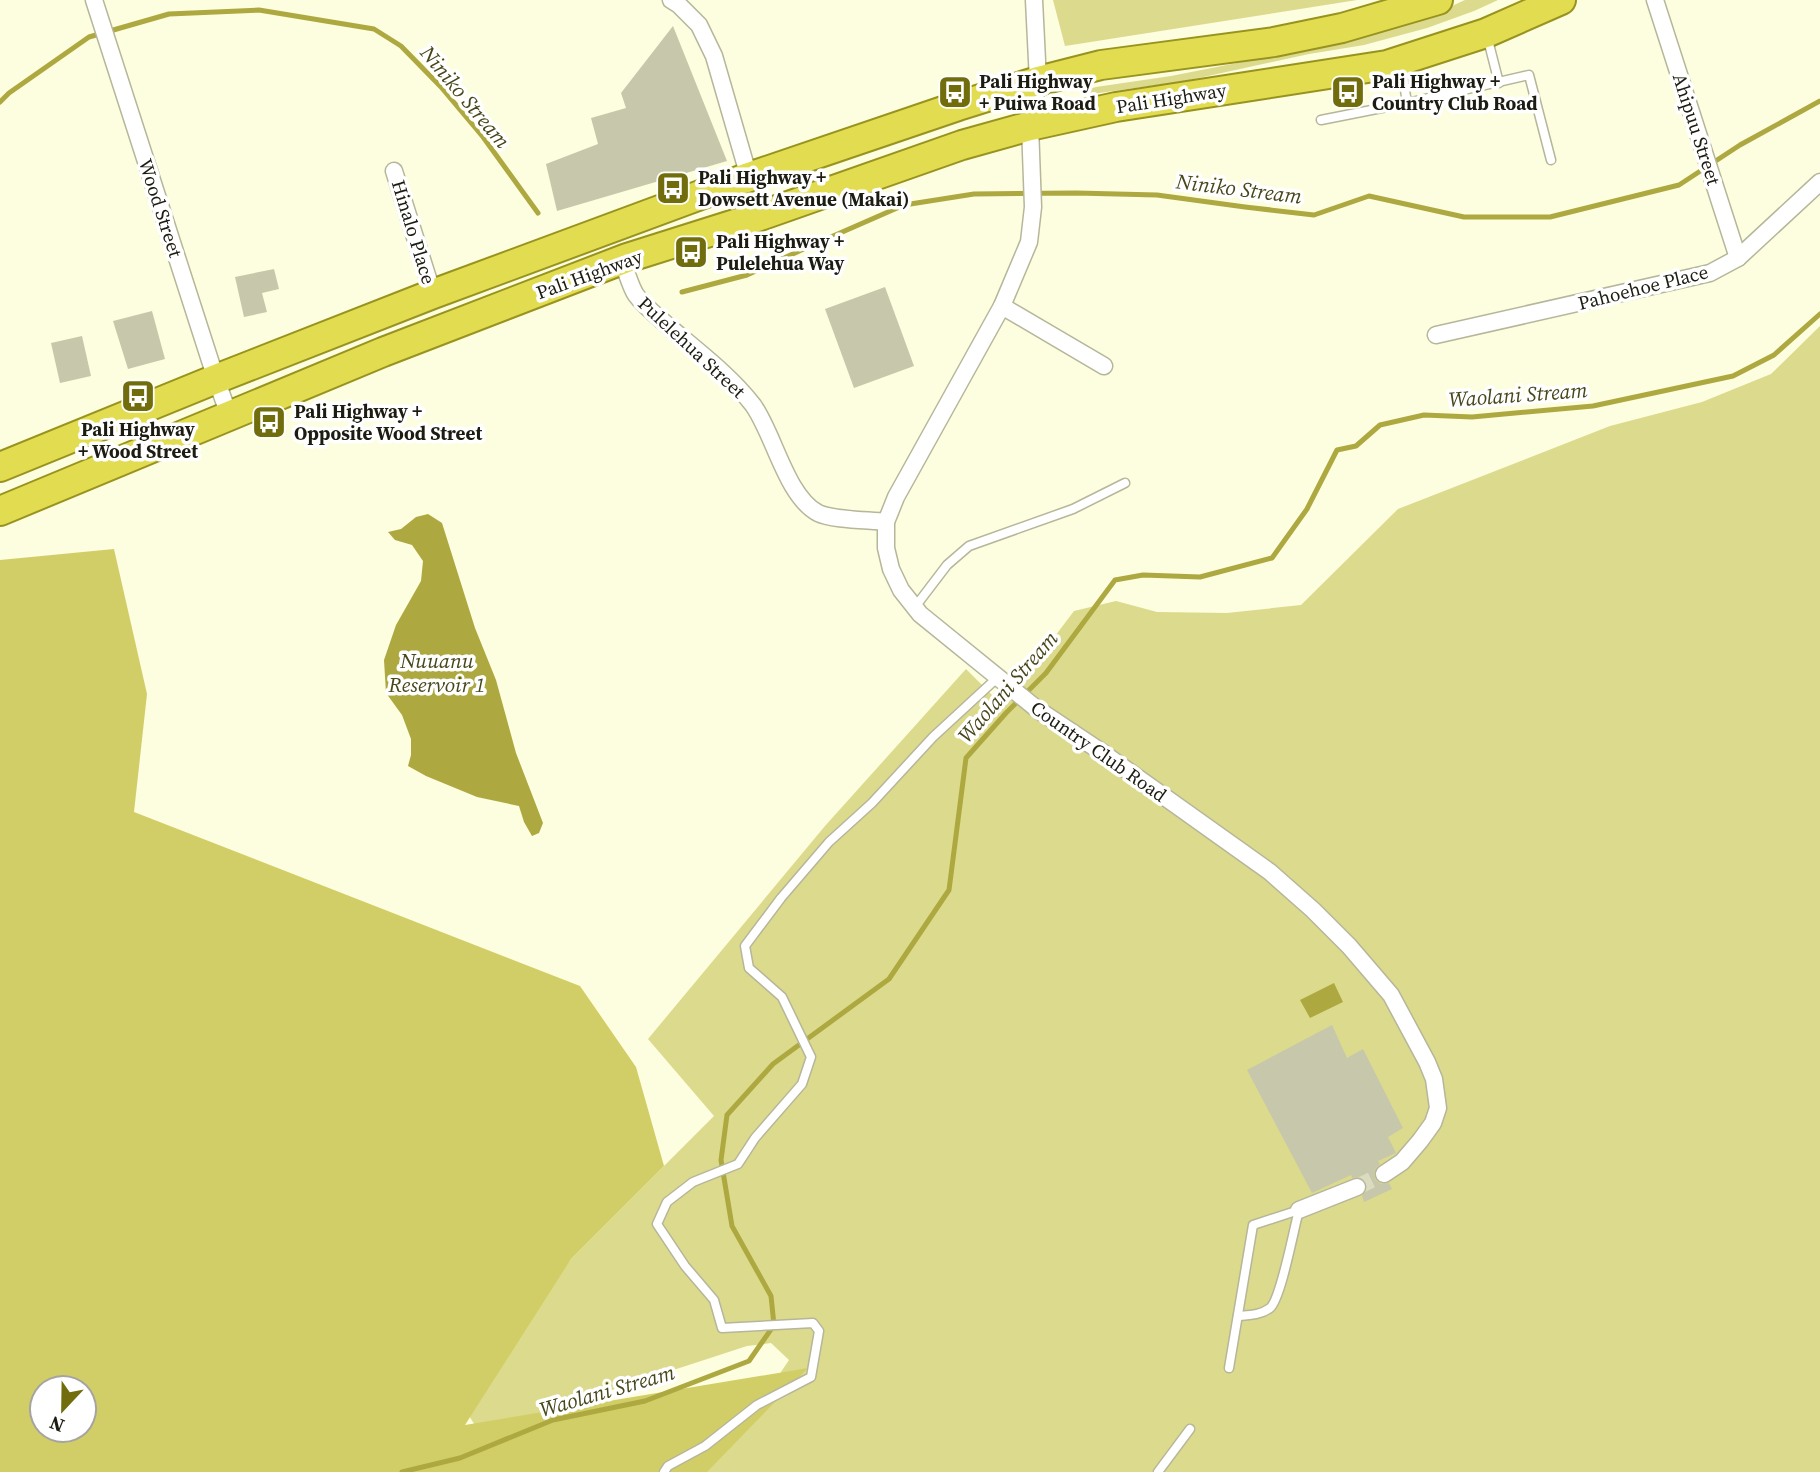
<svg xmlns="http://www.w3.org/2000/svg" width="1820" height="1472" font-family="'Source Serif 4',serif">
<rect width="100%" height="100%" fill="#fdfddf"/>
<g fill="#dcda8c">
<path d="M1053,0H1357L1065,46Z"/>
<path d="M1465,0H1498L1474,11L1427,28L1364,45L1309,54L1185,81L1092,94L1088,92L1089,89L1096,87L1171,76L1237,63L1441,11Z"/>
<path d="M1820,326V1472H658L773,1384L789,1360L771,1343L747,1346L480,1433L462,1405L571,1259L714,1116L648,1039L825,826L966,669L999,702L1031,668L1074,611L1116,601L1157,612L1227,613L1301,605L1398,509L1610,426L1702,402L1771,374Z"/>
</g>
<path fill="#d2ce67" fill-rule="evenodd" d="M114,549L147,694L134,812L580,986L636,1067L664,1166L571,1259L465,1425L808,1368L707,1472H0V560ZM42,1388H84V1430H42Z"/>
<g fill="#ada940">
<path d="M428,514L442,523L475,628L496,680L516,753L543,823L539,833L532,836L524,822L519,806L477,797L426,776L408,766L411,755V739L402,715L386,693L384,660L396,625L421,581L423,561L412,545L395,540L388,532L401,529L416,517Z"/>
<path d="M1334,983L1343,1002L1310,1018L1300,1000Z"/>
</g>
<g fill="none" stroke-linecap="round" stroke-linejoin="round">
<g stroke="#ada940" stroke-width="5">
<path d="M0,102L9,93L89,37L169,14L259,10L374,29L401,46L441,87L483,137L538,213"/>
<path d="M682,292L747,275L808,247L904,205L974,194L1076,193L1157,195L1245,207L1314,215L1369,196L1464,217H1550L1679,185L1740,145L1820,101"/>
<path d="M402,1472L460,1458L553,1420L645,1401L749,1361L774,1325L771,1296L732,1226L721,1160L727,1115L773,1064L889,979L949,890L966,758L1006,713L1046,673L1115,580L1143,575L1200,577L1272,558L1307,509L1337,450L1356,446L1380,425L1424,415L1472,417L1593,406L1733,376L1774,355L1820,314"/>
</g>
</g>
<g fill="#c7c7ab">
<path d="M673,26L727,161L557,211L546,164L598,144L591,118L626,108L621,93Z"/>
<path d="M274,269L279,289L262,293L267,312L244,317L235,277Z"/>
<path d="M885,287L914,366L854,388L825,309Z"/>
<path d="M152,311L165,359L128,369L113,321Z"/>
<path d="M82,336L91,376L60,383L51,343Z"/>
<path d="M1332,1025L1347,1058L1363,1049L1403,1128L1388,1137L1396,1153L1378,1161L1380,1164L1375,1169L1374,1174L1375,1179L1379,1183L1384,1184L1389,1183L1392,1189L1364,1202L1362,1196L1367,1189L1366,1183L1363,1178L1358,1177L1352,1178L1351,1175L1312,1193L1247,1070Z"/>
</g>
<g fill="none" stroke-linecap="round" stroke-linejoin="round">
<path stroke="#dbdbc0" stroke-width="16" stroke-dasharray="16 8" stroke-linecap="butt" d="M1357,1187L1384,1174"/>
<g stroke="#b6b69a" stroke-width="11">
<g id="service">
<path d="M1487,36L1499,83"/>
<path d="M1401,64L1407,103"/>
<path d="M1321,120L1407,103L1529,75L1551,160"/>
<path d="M915,607L947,565L969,546L1073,509L1125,483"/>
<path d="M1238,1316C1249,1315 1261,1315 1270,1308C1281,1299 1294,1228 1299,1210"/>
<path d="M1229,1368L1253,1225L1299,1210"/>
<path d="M664,1472L668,1466L705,1446L757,1405L811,1377L819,1331L813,1323L722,1328L714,1300L685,1266L657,1224L667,1202L693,1182L738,1164L755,1138L802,1084L811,1057L782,997L749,968L745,946L781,898L829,842L872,803L933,737L997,678"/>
<path d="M1158,1472L1190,1429"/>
</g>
</g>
<g stroke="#b6b69a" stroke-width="19">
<g id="minor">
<path d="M94,0L216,379L229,415"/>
<path d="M671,0L679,5L699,25L714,56L749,177"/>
<path d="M1034,0L1038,81L1030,126L1033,207L1029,242L1002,306L896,497L886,522V548L891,569L901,590L920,614L1037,709L1103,753L1270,872L1313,910L1349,946L1391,995L1427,1062L1434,1079L1438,1108L1433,1123L1420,1141L1402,1162L1384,1174"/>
<path d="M1655,0L1738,258"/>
<path d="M394,171L433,294"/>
<path d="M622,261C627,272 630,286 636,295C644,306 657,316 667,325C695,349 730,375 753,405C774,434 786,496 818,513C832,520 869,520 886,522"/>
<path d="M1002,306L1104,366"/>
<path d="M1436,335L1710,273L1738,258L1820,182"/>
<path d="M1299,1210L1357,1187"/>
</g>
</g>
<g stroke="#98931e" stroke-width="32">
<g id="trunk">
<path d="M0,467L216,379L433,294L749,177L958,106L1038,81L1101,65L1274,42L1342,28L1438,0"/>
<path d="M0,511L383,352L627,258L760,216L962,145L1030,126L1116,107L1387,65L1486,33L1561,0"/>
</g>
</g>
<use href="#service" stroke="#fff" stroke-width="8"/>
<use href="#minor" stroke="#fff" stroke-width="16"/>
<use href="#trunk" stroke="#e2dc50" stroke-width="28"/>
</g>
<defs>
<g id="bus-square" transform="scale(1.75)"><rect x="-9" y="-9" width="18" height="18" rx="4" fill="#716d0c" stroke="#fff"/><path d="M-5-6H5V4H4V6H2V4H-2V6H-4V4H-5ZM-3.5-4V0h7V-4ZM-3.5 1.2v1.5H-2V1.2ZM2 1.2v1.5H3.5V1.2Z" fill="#fff"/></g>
</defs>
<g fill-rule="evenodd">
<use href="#bus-square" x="955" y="92"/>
<use href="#bus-square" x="1348" y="92"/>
<use href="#bus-square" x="673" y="188"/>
<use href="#bus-square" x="691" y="252"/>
<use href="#bus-square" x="138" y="396"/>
<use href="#bus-square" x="269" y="422"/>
</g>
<g text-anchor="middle" stroke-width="7" stroke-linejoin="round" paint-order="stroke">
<g font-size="19" font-weight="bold" fill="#1d1c12" stroke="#fff" text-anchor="start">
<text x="979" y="88">Pali Highway<tspan x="979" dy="22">+ Puiwa Road</tspan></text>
<text x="1372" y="88">Pali Highway +<tspan x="1372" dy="22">Country Club Road</tspan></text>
<text x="698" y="184">Pali Highway +<tspan x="698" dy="22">Dowsett Avenue (Makai)</tspan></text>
<text x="716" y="248">Pali Highway +<tspan x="716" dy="22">Pulelehua Way</tspan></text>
<text x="294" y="418">Pali Highway +<tspan x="294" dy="22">Opposite Wood Street</tspan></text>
<text x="138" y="436" text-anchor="middle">Pali Highway<tspan x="138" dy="22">+ Wood Street</tspan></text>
</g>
<g font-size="19" fill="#1d1c12" stroke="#fff">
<text transform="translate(1171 98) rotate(-9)" y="7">Pali Highway</text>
<text transform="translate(1697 129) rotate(72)" y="7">Ahipuu Street</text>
<text transform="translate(161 208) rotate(72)" y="7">Wood Street</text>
<text transform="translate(414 232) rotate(73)" y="7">Hinalo Place</text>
<text transform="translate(589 274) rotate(-20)" y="7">Pali Highway</text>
<text transform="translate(1643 287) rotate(-14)" y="7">Pahoehoe Place</text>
<text transform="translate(692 347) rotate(43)" y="7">Pulelehua Street</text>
<text transform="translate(1099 751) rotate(35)" y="7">Country Club Road</text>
</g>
<g font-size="21" font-style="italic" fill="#48461b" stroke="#fff">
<text transform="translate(465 97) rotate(50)" y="7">Niniko Stream</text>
<text transform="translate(1239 189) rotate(7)" y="7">Niniko Stream</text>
<text transform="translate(1518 395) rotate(-4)" y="7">Waolani Stream</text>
<text x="437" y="668">Nuuanu<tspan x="437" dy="24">Reservoir 1</tspan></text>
<text transform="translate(1008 687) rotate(-49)" y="7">Waolani Stream</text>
<text transform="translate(607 1391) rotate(-16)" y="7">Waolani Stream</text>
</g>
</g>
<g transform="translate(63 1409) rotate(202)"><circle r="33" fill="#ffffff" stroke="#a5a4a0" stroke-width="2"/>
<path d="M0-5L12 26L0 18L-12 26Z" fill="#716d0c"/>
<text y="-10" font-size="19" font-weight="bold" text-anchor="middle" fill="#1d1c12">N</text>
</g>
</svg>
